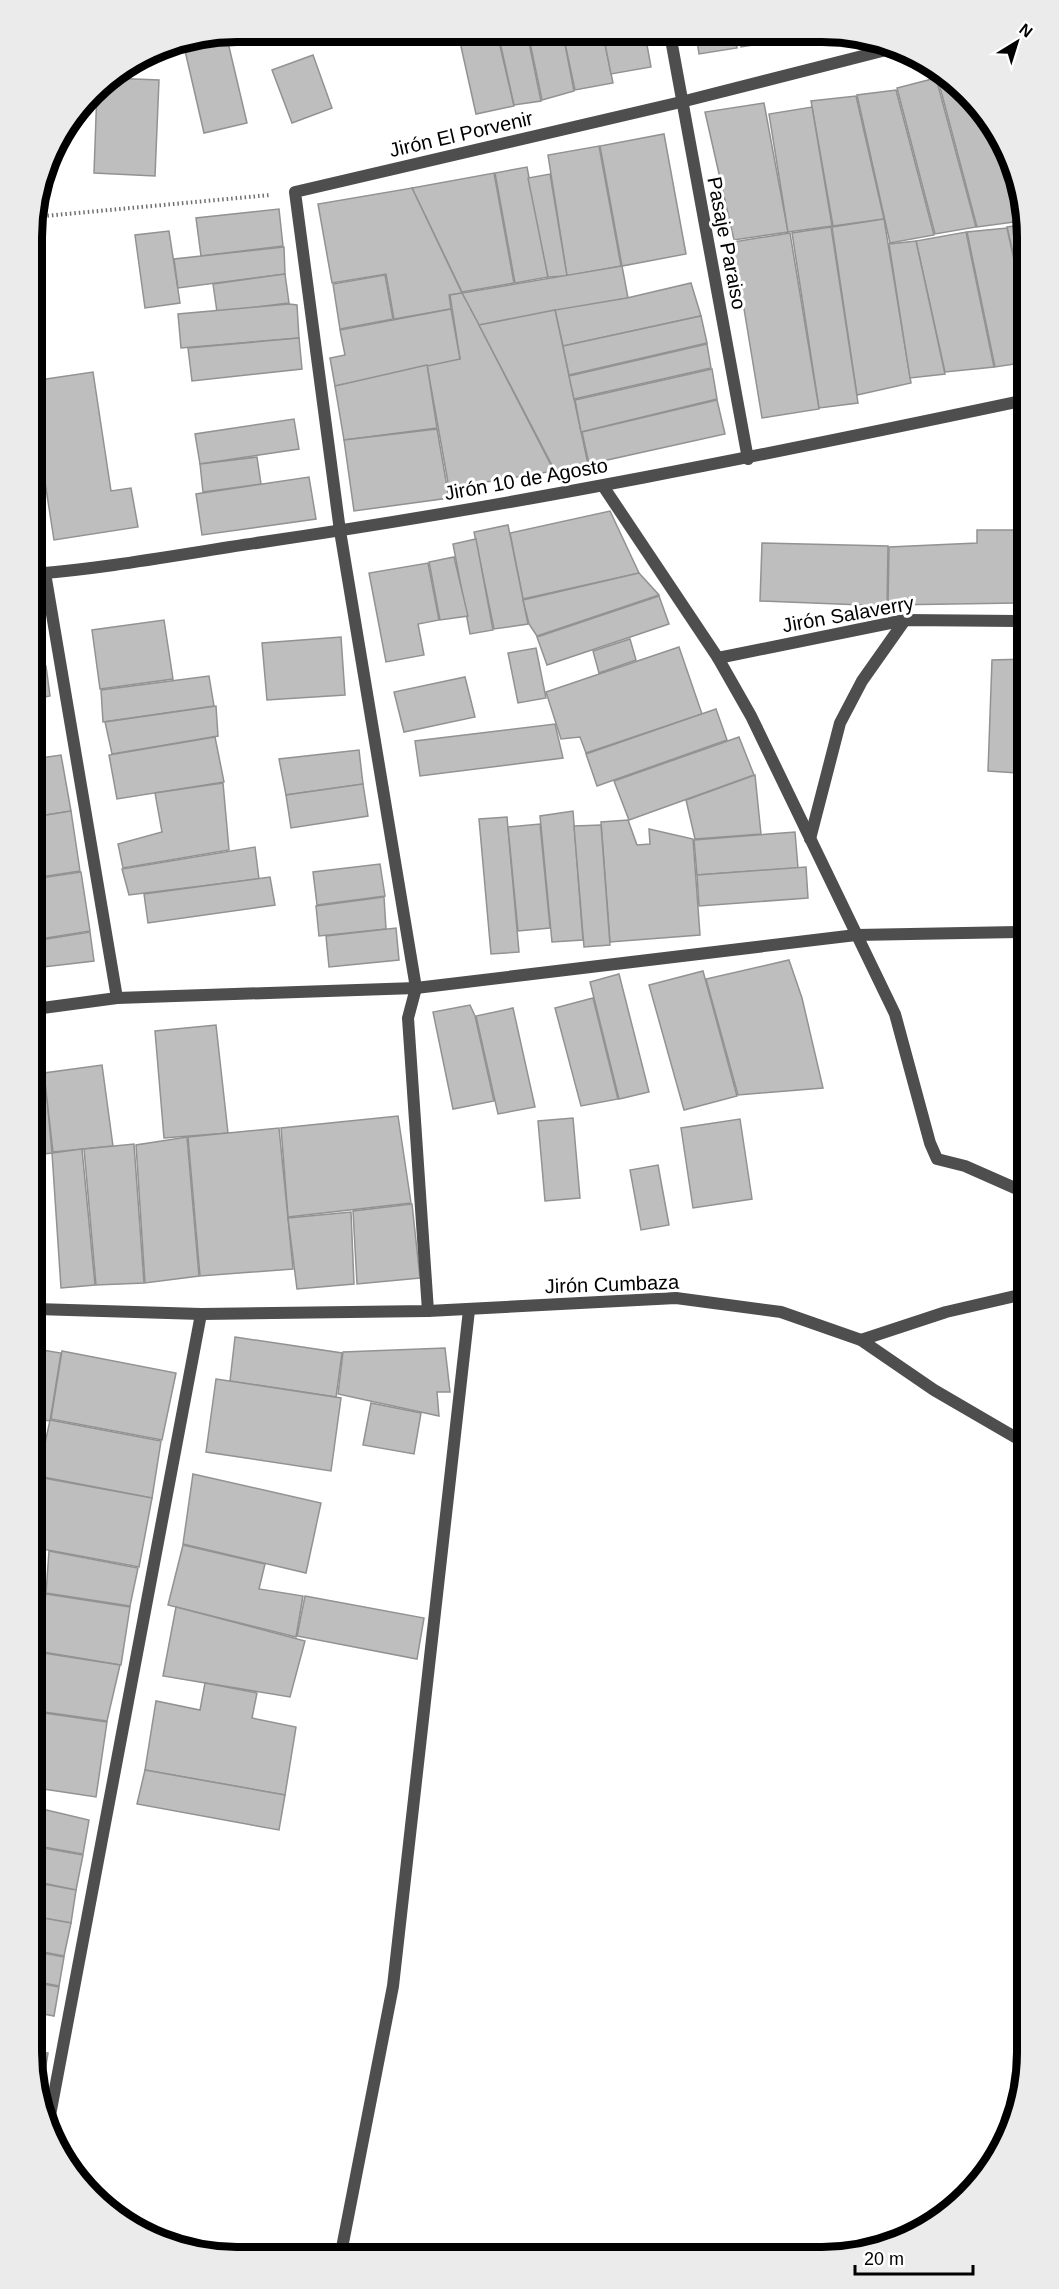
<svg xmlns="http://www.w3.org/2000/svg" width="1059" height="2289" font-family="Helvetica,sans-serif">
<rect width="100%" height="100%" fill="#fff"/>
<g fill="#bebebe" stroke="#929292" stroke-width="1.5">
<path d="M458,33H497L514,106L476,114Z"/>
<path d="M498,33H527L541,101L514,105Z"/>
<path d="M528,33L563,34L574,91L542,100Z"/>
<path d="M226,34L247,123L204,133L183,42Z"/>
<path d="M563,34H603L613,83L575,90Z"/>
<path d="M603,34H645L651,67L611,74Z"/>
<path d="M696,34L735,35L737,48L699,54Z"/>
<path d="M739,35H783L784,40L741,47Z"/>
<path d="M313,55L332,108L292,123L272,70Z"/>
<path d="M936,72L958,83L1000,134L1020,203L1021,221L977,227Z"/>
<path d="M109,78L159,80L155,176L94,173L97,89Z"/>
<path d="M936,78L976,227L935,234L897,88Z"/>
<path d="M896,90L934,235L890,243L857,95Z"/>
<path d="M856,96L884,219L833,226L811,101Z"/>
<path d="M764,103L788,232L734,240L705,112Z"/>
<path d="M812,107L832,226L788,232L769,114Z"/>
<path d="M664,134L686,254L622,266L600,146Z"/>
<path d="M599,146L621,266L567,276L548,155Z"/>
<path d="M527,167L548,277L515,283L495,173Z"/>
<path d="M1014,171L1020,183V195Z"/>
<path d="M494,173L514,283L462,292L412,188Z"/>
<path d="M550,174L567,276L548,277L528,178Z"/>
<path d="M412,188L462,293L449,295L451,309L394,319L386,274L332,283L318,204Z"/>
<path d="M279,209L283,246L201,256L196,218Z"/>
<path d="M884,219L911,383L857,395L832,227Z"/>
<path d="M1021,225V287L1007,227Z"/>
<path d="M831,227L858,403L819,408L792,233Z"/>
<path d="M1007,228L1021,292V363L995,367L967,232Z"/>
<path d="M169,231L180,303L145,308L135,235Z"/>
<path d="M966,232L994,367L945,372L916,241Z"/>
<path d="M790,233L819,409L762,418L733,242Z"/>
<path d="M916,241L945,374L910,378L889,244Z"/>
<path d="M284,247L285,274L178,288L174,259Z"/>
<path d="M622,266L628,298L479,325L462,293Z"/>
<path d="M285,274L289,303L217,312L213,284Z"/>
<path d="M385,275L393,319L340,329L333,284Z"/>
<path d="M691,283L701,316L563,346L555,310L627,298Z"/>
<path d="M462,293L479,325L554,471L449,488L427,365L460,359L450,295Z"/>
<path d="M289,304L297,305L299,338L181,348L178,314Z"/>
<path d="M451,309L460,359L335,386L330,358L345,355L340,330Z"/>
<path d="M555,310L588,464L555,471L479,325Z"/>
<path d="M701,316L707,343L569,375L563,346Z"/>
<path d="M299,338L302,369L192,381L188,348Z"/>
<path d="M707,344L711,368L574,399L569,376Z"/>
<path d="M427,365L437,428L344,440L335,386Z"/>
<path d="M712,369L717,399L581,432L575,400Z"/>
<path d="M93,372L111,491L131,488L138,527L54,540L33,405V381Z"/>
<path d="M717,400L725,434L589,464L582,432Z"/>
<path d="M294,419L299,449L200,464L195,434Z"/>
<path d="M437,429L449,498L354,511L344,440Z"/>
<path d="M257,457L261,484L203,492L200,464Z"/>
<path d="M309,477L316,519L202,535L196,494Z"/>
<path d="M610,511L639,573L523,599L510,533Z"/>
<path d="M508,525L528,624L494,629L474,532Z"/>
<path d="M977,530H1022V603L888,605L889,547L977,543Z"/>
<path d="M476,539L493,630L470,634L453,544Z"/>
<path d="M762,543L888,546L887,606L760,601Z"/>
<path d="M454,557L468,616L440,620L429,562Z"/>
<path d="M428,563L439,620L418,624L424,655L386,662L369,573Z"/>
<path d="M639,573L659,595L537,636L529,624L523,600Z"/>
<path d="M36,593L42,639L33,640V594Z"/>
<path d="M659,596L669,624L547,665L537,637Z"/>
<path d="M164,620L173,679L100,689L92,630Z"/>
<path d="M341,637L345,695L267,700L262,643Z"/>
<path d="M630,639L636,660L599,673L593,651Z"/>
<path d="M33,640L39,666L34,667Z"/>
<path d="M679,647L702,714L586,753L580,737L561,739L546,692Z"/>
<path d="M536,648L546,698L518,703L508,653Z"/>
<path d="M1022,659L1019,773L988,771L992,660Z"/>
<path d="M46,666L50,696L34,699V668Z"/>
<path d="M209,676L214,706L103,722L101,690Z"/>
<path d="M465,677L475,717L404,732L394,692Z"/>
<path d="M216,706L218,736L112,754L105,722Z"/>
<path d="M716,709L727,740L597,786L586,754Z"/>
<path d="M1022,722V774H1021Z"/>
<path d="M555,724L563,758L420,776L415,741Z"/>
<path d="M215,737L224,782L117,799L109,755Z"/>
<path d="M739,737L754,775L629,820L614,781Z"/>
<path d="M359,750L363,784L286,795L279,759Z"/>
<path d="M61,755L71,811L34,817V759Z"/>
<path d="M755,775L761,834L695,839L686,800Z"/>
<path d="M223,783L229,850L123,868L118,844L162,832L155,793Z"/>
<path d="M363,784L368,816L291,828L286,795Z"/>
<path d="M71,811L80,871L34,878V817Z"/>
<path d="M573,811L583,940L552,942L540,816Z"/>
<path d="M507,817L519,952L491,954L479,819Z"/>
<path d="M628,820L637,845L650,844L649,829L693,839L700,935L610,942L601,822Z"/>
<path d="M540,824L550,928L518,931L508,827Z"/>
<path d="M601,825L610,945L584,947L574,826Z"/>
<path d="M795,832L798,868L697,875L694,840Z"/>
<path d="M255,847L259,879L129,895L122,869Z"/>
<path d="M380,864L385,896L317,905L313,872Z"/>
<path d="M806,867L808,898L699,906L697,875Z"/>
<path d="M81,872L90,931L34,940V879Z"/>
<path d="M270,877L275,905L148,923L144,894Z"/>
<path d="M384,897L386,929L319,936L316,906Z"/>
<path d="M396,928L399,960L329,967L326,936Z"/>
<path d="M90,932L94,961L35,968L34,941Z"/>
<path d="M789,960L802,998L823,1088L738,1095L706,979Z"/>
<path d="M35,969H42L44,995H35Z"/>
<path d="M703,971L737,1096L684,1110L649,985Z"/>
<path d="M619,974L649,1092L619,1099L590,982Z"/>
<path d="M593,998L618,1099L581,1106L555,1008Z"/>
<path d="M470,1005L475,1016L494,1101L453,1109L433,1012Z"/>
<path d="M513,1008L535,1107L498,1114L476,1016Z"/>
<path d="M216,1025L228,1133L164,1138L155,1031Z"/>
<path d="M42,1045L52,1153L35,1155V1046Z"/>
<path d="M102,1065L113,1146L53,1152L44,1073Z"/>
<path d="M398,1116L411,1203L288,1217L281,1128Z"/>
<path d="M573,1118L580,1198L545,1201L538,1121Z"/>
<path d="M740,1119L752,1199L693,1208L681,1128Z"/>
<path d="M279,1128L293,1269L200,1276L188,1137Z"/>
<path d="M187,1137L199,1276L145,1283L136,1145Z"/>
<path d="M134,1144L144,1283L96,1285L84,1149Z"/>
<path d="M82,1149L95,1285L61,1288L52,1153Z"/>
<path d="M658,1165L669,1225L641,1230L630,1170Z"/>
<path d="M412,1204L420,1278L357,1284L353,1211Z"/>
<path d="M351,1212L354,1284L297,1289L288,1218Z"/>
<path d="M235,1337L342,1353L336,1397L230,1381Z"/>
<path d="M445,1348L450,1392H437L439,1416L338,1394L343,1352Z"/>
<path d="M36,1349L61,1353L50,1421L36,1419Z"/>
<path d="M62,1351L176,1373L162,1440L51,1419Z"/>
<path d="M216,1379L341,1398L331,1471L206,1452Z"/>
<path d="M371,1403L421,1413L414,1454L363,1445Z"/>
<path d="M50,1420L161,1441L152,1498L38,1476Z"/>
<path d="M36,1453L40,1454L36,1480Z"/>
<path d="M193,1474L321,1503L306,1573L183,1544Z"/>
<path d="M38,1477L152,1498L139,1567L37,1548Z"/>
<path d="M183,1545L265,1564L259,1589L303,1596L296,1637L168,1605Z"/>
<path d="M49,1551L138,1568L130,1606L46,1593Z"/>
<path d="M46,1594L130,1607L121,1665L37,1651Z"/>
<path d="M305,1596L424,1618L417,1659L297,1636Z"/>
<path d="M176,1607L305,1641L290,1697L163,1676Z"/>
<path d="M37,1652L120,1665L107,1721L37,1711Z"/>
<path d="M205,1683L257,1693L252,1718L296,1727L285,1795L145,1770L156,1701L200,1710Z"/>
<path d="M37,1712L107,1722L96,1797L37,1788Z"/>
<path d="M145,1770L285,1795L279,1830L137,1804Z"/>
<path d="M38,1808L89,1820L83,1854L38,1846Z"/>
<path d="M38,1847L83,1855L76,1890L38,1882Z"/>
<path d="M38,1883L76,1890L71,1923L38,1917Z"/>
<path d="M38,1917L71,1923L64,1956L38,1951Z"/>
<path d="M38,1952L64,1957L59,1986L38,1982Z"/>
<path d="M38,1983L59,1987L54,2016L38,2013Z"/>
<path d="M38,2051L48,2053L39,2107V2106Z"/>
</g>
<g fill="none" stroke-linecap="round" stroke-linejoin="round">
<path stroke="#707070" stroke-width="4" stroke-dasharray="1.5 3" stroke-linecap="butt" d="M34,217L270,195"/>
<g stroke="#4e4e4e" stroke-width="12">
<path d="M670,34L748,459"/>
<path d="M603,486L718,658L751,716L895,1014L930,1143L937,1159L965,1166L1024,1192"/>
<path d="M45,573L117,998"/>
<path d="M33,574C110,568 187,553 263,542C518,505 770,454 1021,401"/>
<path d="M718,658L905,620L1022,621"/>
<path d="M810,839L840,723L862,681L905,620"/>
<path d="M35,1009L117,998L416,988L856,935L1023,932"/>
<path d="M36,1309L201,1314L428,1311L676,1298L781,1312L861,1340L934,1390L1025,1443"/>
<path d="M428,1311L408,1018L416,988L340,531L295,192L681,102L890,49"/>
<path d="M861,1340L946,1312L1024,1294"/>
<path d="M48,2126L201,1314"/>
<path d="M341,2253L393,1986L469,1310"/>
</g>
</g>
<g text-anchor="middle" stroke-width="6" stroke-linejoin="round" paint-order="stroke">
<g font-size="20" fill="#000" stroke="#fff">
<text transform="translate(461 134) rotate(-13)" y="7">Jirón El Porvenir</text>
<text transform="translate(727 243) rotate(79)" y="7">Pasaje Paraiso</text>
<text transform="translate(526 479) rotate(-10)" y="7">Jirón 10 de Agosto</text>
<text transform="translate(848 614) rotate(-10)" y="7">Jirón Salaverry</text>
<text transform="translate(612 1284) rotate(-2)" y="7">Jirón Cumbaza</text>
</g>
</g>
<path d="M0 0H1059V2289H0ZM237 42H822A195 195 0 0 1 1017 237V2052A195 195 0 0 1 822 2247H237A195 195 0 0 1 42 2052V237A195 195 0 0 1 237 42Z" fill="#ebebeb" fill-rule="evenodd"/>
<path fill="none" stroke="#000" stroke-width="8" d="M237 42H822A195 195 0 0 1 1017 237V2052A195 195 0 0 1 822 2247H237A195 195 0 0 1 42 2052V237A195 195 0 0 1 237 42Z"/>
<g transform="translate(1017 42) rotate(38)" stroke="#ffffff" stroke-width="4.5" paint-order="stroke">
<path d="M0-4.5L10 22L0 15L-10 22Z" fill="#000000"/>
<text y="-9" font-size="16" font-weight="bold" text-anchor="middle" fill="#000000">N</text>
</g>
<path d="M855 2265v9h118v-9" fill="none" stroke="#000000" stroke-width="3"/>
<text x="864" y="2265" font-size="18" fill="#000000" stroke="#ffffff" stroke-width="4.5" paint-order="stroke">20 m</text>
</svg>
